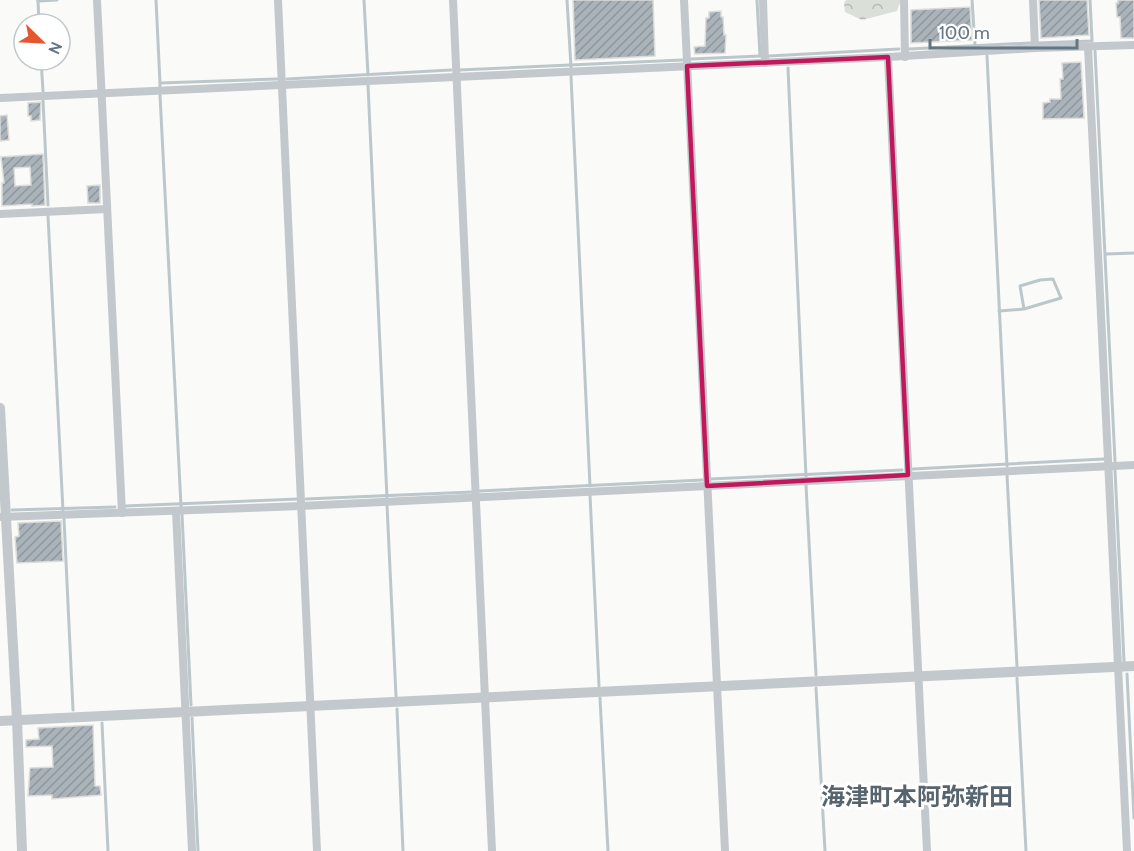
<svg xmlns="http://www.w3.org/2000/svg" width="1134" height="851" font-family="Cabin,'Noto Sans JP',sans-serif">
<defs>
<pattern id="forest-crowns" width="20" height="18" patternUnits="userSpaceOnUse" patternTransform="scale(1.5)"><rect width="20" height="18" fill="#dadfd7"/><path d="M2 6a3 3 0 1 1 6 0M12 15a3 3 0 1 1 6 0" fill="none" stroke="#b4b9b4"/></pattern>
<pattern id="building-hatch" width="6" height="6" patternUnits="userSpaceOnUse" patternTransform="scale(1.5)"><rect width="6" height="6" fill="#aab3b9"/><path d="M-1 1l2-2M0 6l6-6M5 7l2-2" fill="none" stroke="#8e969c"/></pattern>
</defs>
<rect width="100%" height="100%" fill="#fafaf8"/>
<path fill="url(#forest-crowns)" d="M846,0H901L897,11L862,20L845,12L844,3Z"/>
<g fill="none" stroke-linecap="round" stroke-linejoin="round">
<g stroke="#bbc7cb" stroke-width="3">
<path d="M38,0L39,24"/>
<path d="M156,0L160,83"/>
<path d="M364,0L368,75"/>
<path d="M567,0L571,67"/>
<path d="M757,0L760,56"/>
<path d="M972,0L975,45"/>
<path d="M1090,0L1092,40"/>
<path d="M38,1L57,0"/>
<path d="M1038,43L1092,41"/>
<path d="M909,49L1030,43"/>
<path d="M1095,51L1115,461"/>
<path d="M769,56L899,49"/>
<path d="M987,56L1007,466"/>
<path d="M691,59L761,56"/>
<path d="M41,60L43,91"/>
<path d="M788,68L806,477"/>
<path d="M459,70L682,60"/>
<path d="M571,76L590,486"/>
<path d="M287,79L451,70"/>
<path d="M368,85L387,498"/>
<path d="M160,87V83L277,79"/>
<path d="M160,95L181,506"/>
<path d="M43,100L48,205"/>
<path d="M48,216L63,511"/>
<path d="M1106,254L1134,253"/>
<path d="M999,311L1024,309L1061,298L1053,279L1040,280L1020,286L1024,309"/>
<path d="M913,469L1104,459"/>
<path d="M1115,470L1124,661"/>
<path d="M1007,475L1017,666"/>
<path d="M711,479L902,470"/>
<path d="M806,485L816,675"/>
<path d="M480,491L702,480"/>
<path d="M590,495L599,686"/>
<path d="M306,499L472,492"/>
<path d="M387,505L396,696"/>
<path d="M125,506L298,499"/>
<path d="M12,510L115,507"/>
<path d="M182,514L191,705"/>
<path d="M64,519L73,710"/>
<path d="M1127,674L1134,818"/>
<path d="M1017,678L1026,851"/>
<path d="M816,688L825,851"/>
<path d="M600,698L608,851"/>
<path d="M397,709L403,851"/>
<path d="M192,718L198,851"/>
<path d="M102,723L108,851"/>
</g>
</g>
<g fill="url(#building-hatch)" stroke="#dcdcda" stroke-width="1.5" fill-rule="evenodd">
<path d="M573,0H653L655,56L575,60Z"/>
<path d="M1039,0H1087L1089,35L1041,38Z"/>
<path d="M1118,0H1134V38H1121L1120,17H1117L1116,3H1118Z"/>
<path d="M970,7L972,40L911,43V10Z"/>
<path d="M721,11V17H723L724,35H726L725,53L695,54L694,47L705,46L706,18H709V12Z"/>
<path d="M1081,62L1084,118L1043,119V103L1050,102V99H1061L1060,79H1063L1062,63Z"/>
<path d="M41,102L40,120L31,121V116H28V103Z"/>
<path d="M7,115L9,140L0,141V116Z"/>
<path d="M43,154L45,205L32,206V204L2,206V183H4L1,157ZM30,167L31,185L15,186L14,168Z"/>
<path d="M100,185V203H88L87,186Z"/>
<path d="M61,521L63,561L17,563L15,537L19,536L18,523Z"/>
<path d="M93,725L95,786H100L101,795L52,799V795L28,796L30,768L53,767L52,746L26,747V740L39,739L38,728Z"/>
</g>
<g fill="none" stroke-linecap="round" stroke-linejoin="round">
<g stroke="#c3c8cc" stroke-width="8">
<path d="M97,0L122,513"/>
<path d="M278,0L317,851"/>
<path d="M453,0L492,851"/>
<path d="M684,0L725,851"/>
<path d="M763,0L765,63"/>
<path d="M904,0L905,57"/>
<path d="M1033,0L1035,48"/>
<path d="M1088,47L1127,851"/>
<path d="M888,57L927,851"/>
<path d="M0,98L888,57L1035,48L1134,45"/>
<path d="M0,214L107,209"/>
<path d="M176,511L192,851"/>
<path d="M0,517L301,506L1134,465"/>
</g>
<g stroke="#c3c8cc" stroke-width="10">
<path d="M0,408L17,720L22,851"/>
<path d="M0,721L1134,666"/>
</g>
</g>
<path fill="none" stroke="#c2185b" stroke-width="4.5" stroke-linejoin="round" d="M888,57L908,475L707,486L687,66Z"/>
<g text-anchor="middle" stroke-width="6" stroke-linejoin="round" paint-order="stroke">
<g font-size="24" font-weight="bold" fill="#57646e" stroke="#fff">
<text x="917" y="805">海津町本阿弥新田</text>
</g>
</g>
<g transform="translate(42 42) rotate(114)"><circle r="28" fill="#ffffff" stroke="#c1c8cd" stroke-width="1.5"/>
<path d="M0-4.5L10 22L0 15L-10 22Z" fill="#e4572e"/>
<text y="-9" font-size="16" font-weight="bold" text-anchor="middle" fill="#657683">N</text>
</g>
<path d="M930 39v9h147v-9" fill="none" stroke="#657683" stroke-width="3"/>
<text x="939" y="39" font-size="18" fill="#657683" stroke="#ffffff" stroke-width="4.5" paint-order="stroke">100 m</text>
</svg>
